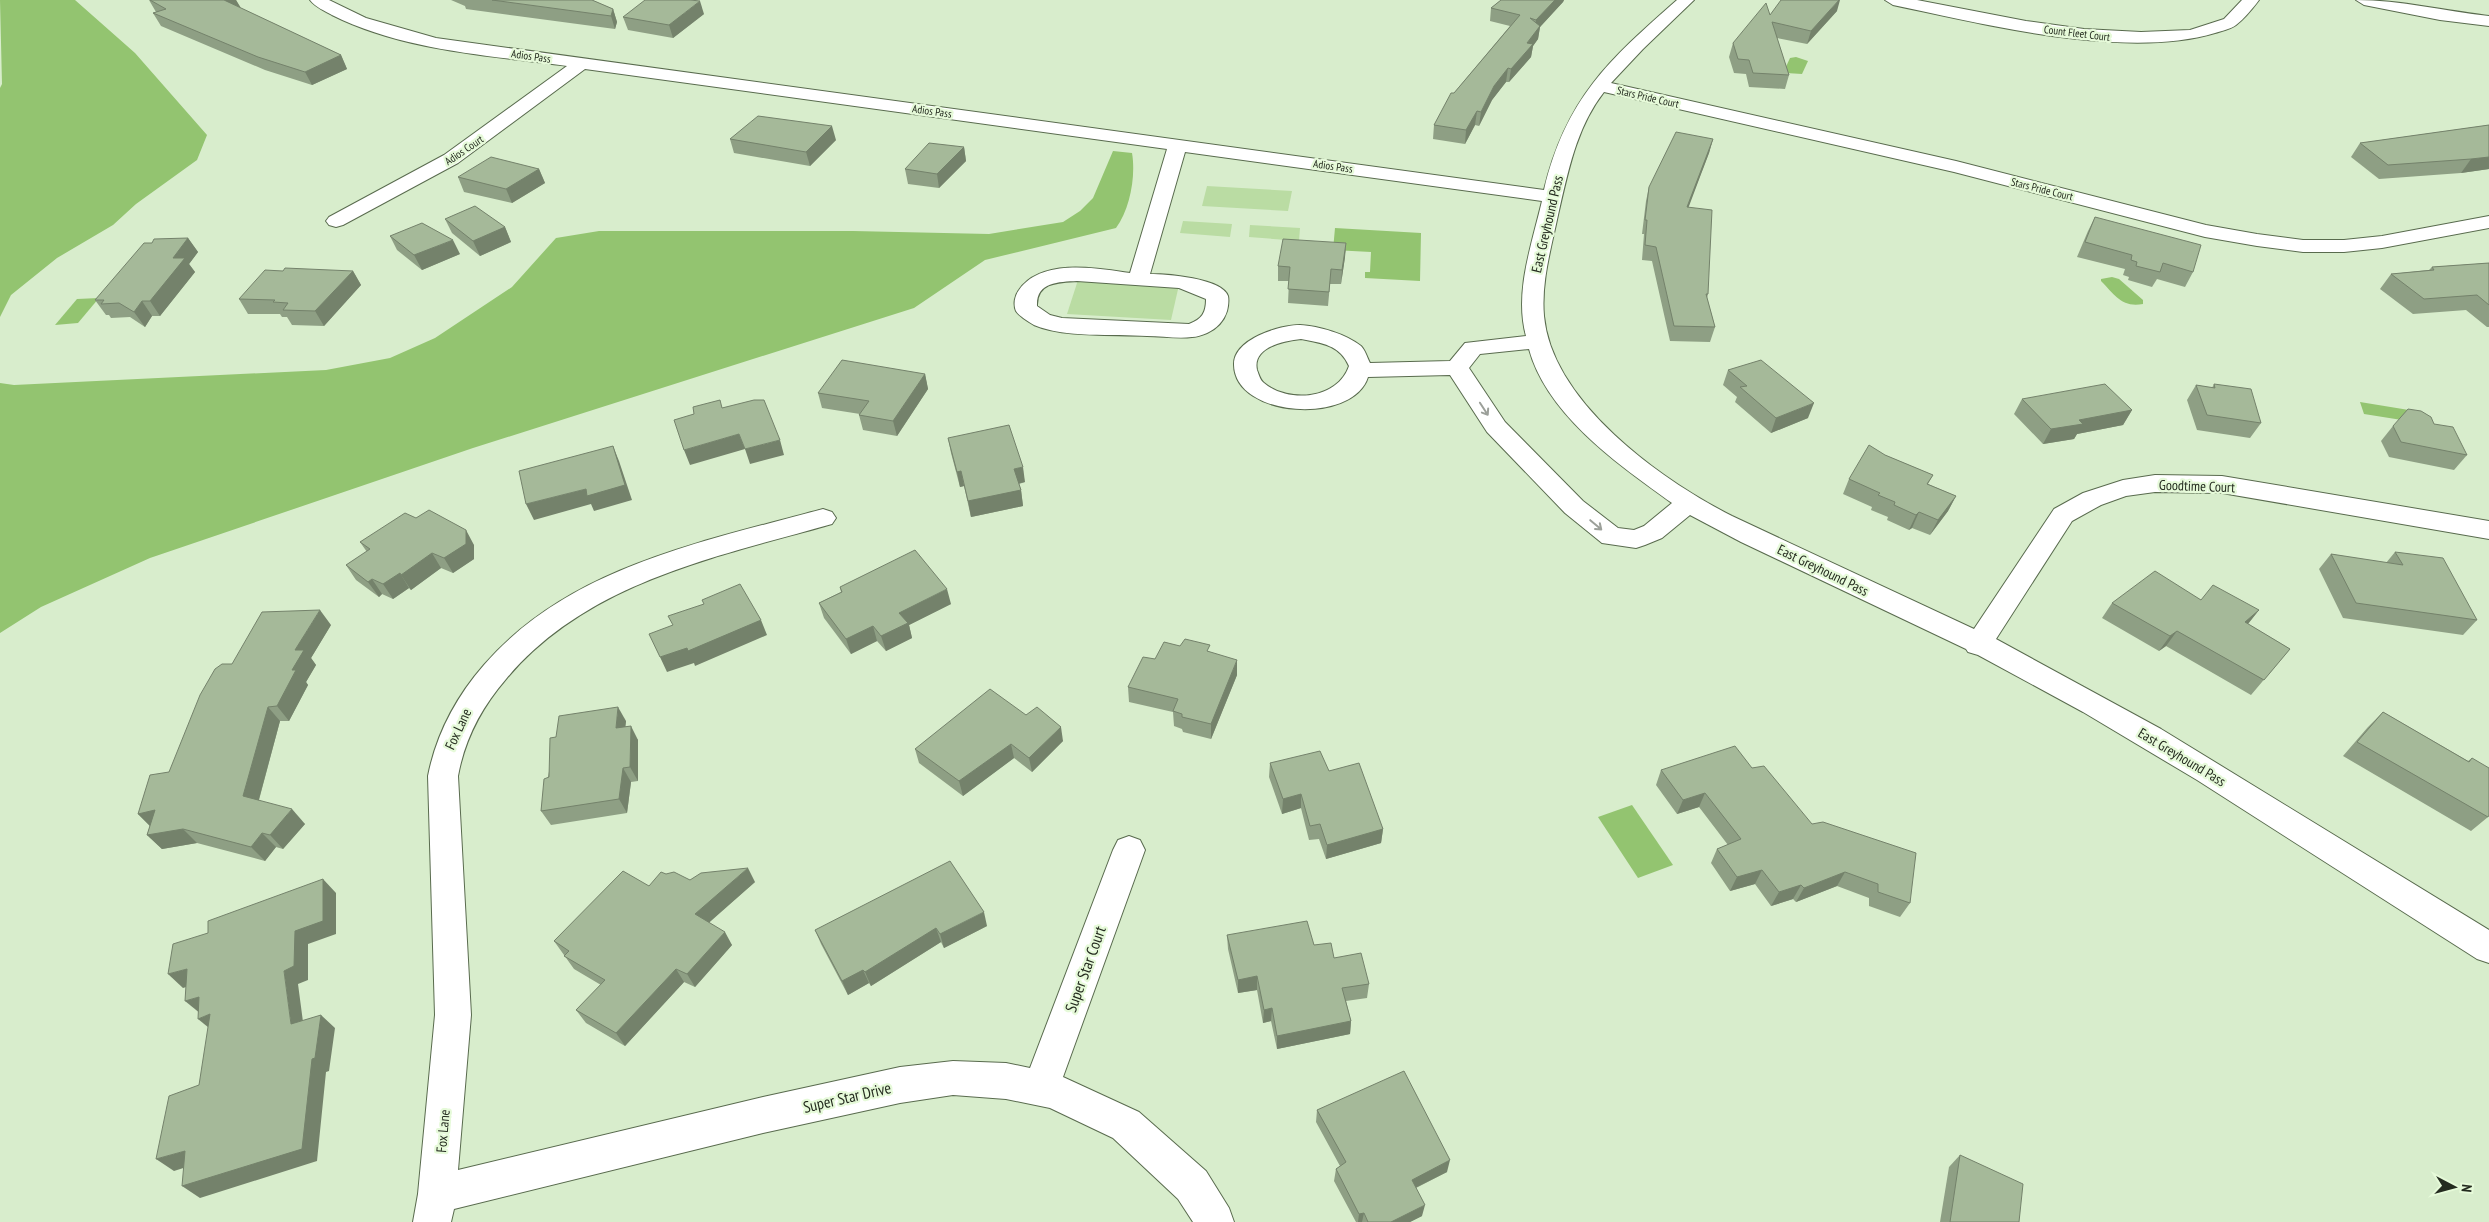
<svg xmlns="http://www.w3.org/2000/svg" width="2489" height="1222" font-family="'PT Sans Narrow',sans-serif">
<rect width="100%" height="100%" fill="#d8edcc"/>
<g fill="#badca3">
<path d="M1207,186L1292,191L1288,211L1202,206Z"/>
<path d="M1183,221L1232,224L1230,237L1180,233Z"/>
<path d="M1250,225L1300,228L1299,241L1249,237Z"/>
<path d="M1078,280L1179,285L1171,320L1067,314Z"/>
</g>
<g fill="#93c470">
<path d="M0,0H75L135,53L207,135L197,160L136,204L113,225L57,258L11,295L0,317V88L2,84Z"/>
<path d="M1796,57L1808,61L1802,74L1786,73L1784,71L1790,58Z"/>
<path d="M1113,151L1132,153C1136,176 1130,209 1116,228L985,260L914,308L473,448L150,558L41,607L0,633V383L14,385L326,370L390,358L435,338L512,287L556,238L599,231H853L989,234L1063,222L1080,211L1093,198Z"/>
<path d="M1335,228L1421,233L1420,281L1365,278V272H1370L1371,252L1333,250Z"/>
<path d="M2112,277L2119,279L2143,300V304C2122,308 2115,295 2101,281V279Z"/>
<path d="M99,298L78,323L55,325L77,299Z"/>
<path d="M2360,402L2421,412L2427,424L2364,414Z"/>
<path d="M1632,805L1673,865L1638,878L1598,817Z"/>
</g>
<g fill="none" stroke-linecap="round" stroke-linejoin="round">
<g stroke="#596b4e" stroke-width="2">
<g id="minor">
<path d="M310,0H329L366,18L436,38L1544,190C1566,98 1609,60 1677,0H1694L1643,49L1611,83L1956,161L2206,225L2257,234L2303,240H2344L2382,236L2489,216V228L2382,248L2344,252H2303L2257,246L2205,237L1954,172L1604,92C1576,128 1568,172 1558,215C1551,249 1541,282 1544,316C1552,402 1660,479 1732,516L1974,629L2054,509L2083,493L2123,480L2155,475L2222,476L2489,521V539L2222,493L2155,492L2126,496L2101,505L2072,521L1996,639L2161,729L2489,930V963L2477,959L2197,780L2083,712L1978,655L1968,652L1966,649L1945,639L1741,542L1690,515L1662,538L1645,545L1636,548L1602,543L1565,513L1487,432L1450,375L1368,377C1353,425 1235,418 1234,365C1233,339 1280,325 1300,325C1319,326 1346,334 1361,346C1365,350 1367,357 1370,363L1450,361L1465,343L1526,336C1514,292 1532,244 1542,201L1185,152L1150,274C1166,274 1222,278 1228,296C1229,301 1228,307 1227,311C1224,321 1216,329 1207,333C1202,335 1197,337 1192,337C1178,339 1161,336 1147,336C1114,334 1064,338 1034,325C1029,322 1019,316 1016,311C1013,304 1015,295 1019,290C1041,258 1097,268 1130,273L1167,149L585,69L458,163L343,225L336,227L329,225L326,221L329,217L444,155L567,66C488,55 404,51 332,15C325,11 315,7 310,0ZM1077,281L1179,288L1206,299C1206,313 1202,319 1189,324L1062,318L1050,315L1037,306C1036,282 1058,282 1077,281ZM1301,339C1322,343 1340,345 1349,366C1338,399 1289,404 1264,383C1260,380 1259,375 1257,370C1252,347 1284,341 1301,339ZM1529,349C1547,415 1619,465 1672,503L1644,526L1634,530L1618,528L1583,501L1505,422L1469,368L1480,354Z"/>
<path d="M1885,0H1917L2026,21L2084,29L2141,32L2190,30L2224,19L2242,0H2259C2253,8 2244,19 2236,25C2231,29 2221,31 2215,33C2125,60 1984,24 1893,5Z"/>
<path d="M2356,0C2401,0 2444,11 2489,16V26L2440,20L2364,5Z"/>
<path d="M823,509L832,512L836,518L832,524C716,557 587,582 506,679C481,708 465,738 458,776L471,1015L458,1170L763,1097L900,1067L953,1061L1006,1063L1030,1068L1113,850L1118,840L1129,836L1140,840L1145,850L1063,1077L1139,1112L1206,1171L1229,1208L1234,1222H1193L1178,1199L1113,1138L1050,1108L1006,1099L953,1095L900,1103L763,1133L454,1209L451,1222H413L418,1194L435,1015L428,776C436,735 456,697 484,665C569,567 702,542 823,509Z"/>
</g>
</g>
<use href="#minor" fill="#fff" fill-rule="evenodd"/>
</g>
<g fill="#8e9f84">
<path d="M149,0H236L240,8L341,55L347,69L312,85L265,70L161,26L153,13L156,12Z"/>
<path d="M451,0H592L613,9L617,22L615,29L466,9L465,6Z"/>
<path d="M1501,0H1564L1563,2L1540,27L1538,39L1533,46L1531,57L1509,82H1506L1492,100L1479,126L1475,125L1465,144L1433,139L1434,125L1454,93L1510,26L1490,21L1491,8Z"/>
<path d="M1837,11L1807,44L1777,38L1789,75L1785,89L1749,87L1746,74L1734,73L1729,57L1733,43L1770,15Z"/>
<path d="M704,14L673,38L628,30L623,17Z"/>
<path d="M2489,125V169L2461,173L2379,179L2351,157L2360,143Z"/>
<path d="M730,139L836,140L810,166L734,153Z"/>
<path d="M1713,139L1709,153L1688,207L1708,294L1707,298L1715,327L1710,342L1670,341L1652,261L1642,260L1644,234H1642L1646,201L1649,187Z"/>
<path d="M964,147L966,161L939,188L908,184L905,169Z"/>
<path d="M539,169L545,183L512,203L464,192L458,177Z"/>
<path d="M2095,217L2193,272L2185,287L2157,279L2152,287L2128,280L2129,277L2123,275L2125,269L2077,257L2088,231Z"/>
<path d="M445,219L505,227L511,242L480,256L452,233Z"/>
<path d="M390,236L460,254L422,270L397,250Z"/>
<path d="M188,238L198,252L189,264L195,272L160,316H152L145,327L130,317L111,318L109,315H106L95,300L152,243Z"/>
<path d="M1346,243L1345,257L1341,284H1330L1328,306L1288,303L1289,281H1278V266Z"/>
<path d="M2489,263V327H2487L2466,310L2413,314L2380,289L2391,274L2429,270L2432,267Z"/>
<path d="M283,271H353L361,285L324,326L292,325L287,317H282L280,314H248L239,299Z"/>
<path d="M1728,370L1808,418L1771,433L1735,402L1737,397L1723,385Z"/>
<path d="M925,374L928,389L897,436L863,430L859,415L860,414L822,408L818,393Z"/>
<path d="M2214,384L2261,423L2250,438L2197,430L2187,400L2196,385L2212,388Z"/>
<path d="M2022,399L2132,410L2123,425L2077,434L2074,439L2043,444L2014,414Z"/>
<path d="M2434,424L2467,455L2454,470L2389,457L2381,441L2393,426Z"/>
<path d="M948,438L1025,482L1019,484L1021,490L1023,506L971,517L964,486L960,487L951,453Z"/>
<path d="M1885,455L1933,475L1928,484L1956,496L1948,511L1930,535L1912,528L1909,530L1887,520L1888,517L1871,510L1872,507L1843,494L1849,479Z"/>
<path d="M416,518L474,545V559L453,573L441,568L411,590L409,588L393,599L382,594L379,597L356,580L346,565L367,552L360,542Z"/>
<path d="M2395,552L2477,620L2463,635L2343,618L2319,569L2331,554L2386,563Z"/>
<path d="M840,587L951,604L909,625L912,638L886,651L877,641L851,654L824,618L819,603L841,592Z"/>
<path d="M2201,600L2259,610L2248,624L2290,649L2251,695L2166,646L2159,651L2102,618L2112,603Z"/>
<path d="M331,625L311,658L316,665L306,682L308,685L289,721H280L259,800L305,824L283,849L276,847L265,861L197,843L162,849L147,835L150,826L138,814L169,772L232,664Z"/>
<path d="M1180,646L1210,652L1237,675L1211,739L1183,732L1182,729L1174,726L1173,712L1129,702L1128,687L1155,659Z"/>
<path d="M2383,712L2468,761L2472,758L2488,817L2471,831L2343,756L2368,727Z"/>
<path d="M1026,715L1063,741L1032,772L1014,758L963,796L919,763L915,749Z"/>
<path d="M626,721L625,726L638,740V781L631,782L627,813L551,825L541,811L556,737Z"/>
<path d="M1270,763L1329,771L1383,829L1381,843L1326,859L1319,839L1309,840L1301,808L1282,814L1269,777Z"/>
<path d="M1752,768L1812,824L1910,903L1900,917L1869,906V898L1837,886L1796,902L1793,899L1771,906L1755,884L1730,891L1711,863L1717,849L1728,845L1699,807L1677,814L1656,785L1661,770Z"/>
<path d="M666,874L690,880L755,882L709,922L732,945L695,987L684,982L625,1046L586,1023L576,1010L601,985L574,969L554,941L649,886Z"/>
<path d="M987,926L944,948L941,942L871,986L869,983L848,995L821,944L815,930Z"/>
<path d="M1227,935L1314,945L1334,958L1369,984L1367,998L1346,1001L1351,1021L1350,1034L1277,1049L1271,1021L1263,1023L1257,990L1238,993L1228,949Z"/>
<path d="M1317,1110L1447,1172L1416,1188L1422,1216L1410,1222H1356L1334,1181L1336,1169L1340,1166L1316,1122Z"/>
<path d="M1960,1155L2019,1222H1940L1949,1167Z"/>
</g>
<g fill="#74826b">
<path d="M223,0H236L241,8Z"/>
<path d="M1555,0H1564L1563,2L1540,27L1538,39L1533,46L1531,57L1509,82L1511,69L1534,33L1536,20Z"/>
<path d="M1839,0H1840L1837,11L1807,44L1811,31Z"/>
<path d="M700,1L704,14L673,38L669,25Z"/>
<path d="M613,9L617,22L615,29L611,16Z"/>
<path d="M341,55L347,69L312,85L305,72Z"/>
<path d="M1508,68L1506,82L1492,100L1479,126L1481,112L1494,86Z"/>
<path d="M1477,111L1475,125L1465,144L1466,130Z"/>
<path d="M832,126L836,140L810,166L806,152Z"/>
<path d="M1713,139L1709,153L1683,222L1687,207Z"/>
<path d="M964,147L966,161L939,188L937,174Z"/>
<path d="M2489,157V169L2461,173L2471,159Z"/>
<path d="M539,169L545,183L512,203L506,189Z"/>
<path d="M505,227L511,242L480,256L473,241Z"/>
<path d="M188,238L198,252L189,264L195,272L160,316L150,301L173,258Z"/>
<path d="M453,240L460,254L422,270L414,255Z"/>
<path d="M1346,243L1345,257L1341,284L1342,270Z"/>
<path d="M353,271L361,285L324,326L315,311Z"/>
<path d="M142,301L152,316L145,327L134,312Z"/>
<path d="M925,374L928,389L897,436L893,421Z"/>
<path d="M1814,403L1808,418L1771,433L1776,418Z"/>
<path d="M2132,410L2123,425L2077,434L2074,439L2043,444L2051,429L2079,420Z"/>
<path d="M739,434L745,449L690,465L684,450Z"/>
<path d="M780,440L784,455L750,464L745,449Z"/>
<path d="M613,446L619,461L632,500L594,511L591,504L534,520L526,504L586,489Z"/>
<path d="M1023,467L1025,482L1016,484L1014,469Z"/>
<path d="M961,471L964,486L960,487L957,472Z"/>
<path d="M1021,490L1023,506L971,517L968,501Z"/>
<path d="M1956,496L1948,511L1930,535L1938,520Z"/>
<path d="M1919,512L1912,528L1909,530L1916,515Z"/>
<path d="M466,530L474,545V559L453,573L444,558Z"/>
<path d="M432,553L441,568L411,590L401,575Z"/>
<path d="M400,573L409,588L393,599L383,584Z"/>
<path d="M372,579L382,594L379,597L368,582Z"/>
<path d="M947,589L951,604L909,625L912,638L886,651L881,636L899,613Z"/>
<path d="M320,610L331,625L311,658L316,665L306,682L308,685L289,721L277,706L292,670L295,650Z"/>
<path d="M2259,610L2247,625L2245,622Z"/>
<path d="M761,620L767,635L695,666L694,663L667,672L660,657Z"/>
<path d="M873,626L877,641L851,654L846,639Z"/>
<path d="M2177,631L2166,646L2159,651L2170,636Z"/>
<path d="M1237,660V675L1211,739V724Z"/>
<path d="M268,707L280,721L256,810L243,796Z"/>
<path d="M618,707L626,721L624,742L616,728Z"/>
<path d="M631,726L638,740V781L630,767Z"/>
<path d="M1061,727L1063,741L1032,772L1029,758Z"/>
<path d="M1011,744L1014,758L963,796L959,781Z"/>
<path d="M623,768L631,782L627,813L619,799Z"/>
<path d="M1705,793L1699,807L1677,814L1683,800Z"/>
<path d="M1301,794V808L1282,814L1283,799Z"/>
<path d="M292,809L305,824L283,849L270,835Z"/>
<path d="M155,810L152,828L138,814Z"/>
<path d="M183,829L197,843L162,849L147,835Z"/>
<path d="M1383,829L1381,843L1326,859L1327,845Z"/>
<path d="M262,833L276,847L265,861L251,847Z"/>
<path d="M748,868L755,882L703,928L695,914Z"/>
<path d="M1762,870L1755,884L1730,891L1737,877Z"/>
<path d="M1845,872L1837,886L1796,902L1804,888Z"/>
<path d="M323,879L336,893V934L308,944V980L298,984L305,1037L291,1024L284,971L295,931Z"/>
<path d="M1801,885L1793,899L1771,906L1779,892Z"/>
<path d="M984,912L987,926L944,948L940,934Z"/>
<path d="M936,928L941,942L871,986L865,972Z"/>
<path d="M725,932L732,945L695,987L687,974Z"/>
<path d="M187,969L202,982L183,988L168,974Z"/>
<path d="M676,969L684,982L625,1046L616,1033Z"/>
<path d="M863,970L869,983L848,995L842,981Z"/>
<path d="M1257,976V990L1238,993V980Z"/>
<path d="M199,997L201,1014L185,1001Z"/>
<path d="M1272,1008L1271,1021L1263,1023L1264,1010Z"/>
<path d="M210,1014L214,1032L198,1019Z"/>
<path d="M321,1015L335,1028L329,1071L326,1072L317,1161L200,1198L182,1186L312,1059Z"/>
<path d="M1351,1021L1350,1034L1277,1049V1036Z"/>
<path d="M185,1151L202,1162L174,1171L156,1159Z"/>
<path d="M1450,1160L1447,1172L1409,1191L1412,1180Z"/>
<path d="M1425,1205L1422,1216L1410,1222H1391Z"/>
<path d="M1364,1213L1362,1222H1358L1359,1214Z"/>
</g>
<g fill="#a5b999" stroke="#74826b">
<path d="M150,0H224L341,55L305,72L258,57L153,13L166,9Z"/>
<path d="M492,0H592L613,9L611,16Z"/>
<path d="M645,0H690L700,1L669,25L623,17Z"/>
<path d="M1501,0H1555L1536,20L1530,18L1540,26L1527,43L1533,44L1511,69L1508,68L1494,86L1481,112L1477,111L1466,130L1434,125L1451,93H1454L1520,15L1491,8Z"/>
<path d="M1781,0H1839L1811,31L1772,22L1789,75L1753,73L1749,60L1738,59L1733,43L1766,3L1770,15Z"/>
<path d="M758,116L832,126L806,152L730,139Z"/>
<path d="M2489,125V157L2471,159L2388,165L2360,143Z"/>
<path d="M1676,132L1713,139L1687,207L1712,210L1708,294H1706L1715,327L1674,326L1656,247L1645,245L1647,220H1645L1649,187Z"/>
<path d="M929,143L964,147L937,174L905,169Z"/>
<path d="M491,157L539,169L506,189L458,177Z"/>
<path d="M475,206L505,227L473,241L445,219Z"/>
<path d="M2095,217L2201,245L2193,272L2163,263L2160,272L2136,266L2137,262L2131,260L2132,255L2085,242Z"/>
<path d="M422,223L453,240L414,255L390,236Z"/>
<path d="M188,238L173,258H185L150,301H142L134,312L119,303L101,304L104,300H95L144,243H152L154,239Z"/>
<path d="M1283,239L1346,243L1342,270L1331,269L1329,292L1288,289L1290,267L1278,266Z"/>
<path d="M2489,263V305L2477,295L2424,299L2391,274L2434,270L2432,267Z"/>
<path d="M285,268L353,271L315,311L283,310L288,303L273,302L275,300L239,299L265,270L283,271Z"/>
<path d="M842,360L925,374L893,421L859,415L869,401L818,393Z"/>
<path d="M1761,360L1814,403L1776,418L1740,387L1747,386L1728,370Z"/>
<path d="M2105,384L2132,410L2079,420L2083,424L2051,429L2022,399Z"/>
<path d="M2214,384L2251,389L2261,423L2207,415L2196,385L2215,388Z"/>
<path d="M720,400L722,408L754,400H764L780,440L745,449L739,434L684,450L674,420L694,414L693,407Z"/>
<path d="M2408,409L2421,411L2431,417L2434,424L2453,427L2467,455L2401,442L2393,426Z"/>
<path d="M1009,425L1023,467L1014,469L1021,490L968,501L961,471L957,472L948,438Z"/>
<path d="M1869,445L1885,455L1933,475L1927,484L1956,496L1938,520L1919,512L1916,515L1894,505L1895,502L1878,495L1880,493L1849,479Z"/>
<path d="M613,446L625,485L587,496L586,489L526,504L519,471Z"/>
<path d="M429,510L466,530V544L444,558L432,553L401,575L400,573L383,584L372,579L368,582L346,565L370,549L360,542L405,513L416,518Z"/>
<path d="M915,550L947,589L899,613L908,623L881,636L873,626L846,639L819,603L842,592L840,587Z"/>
<path d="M2395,552L2443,558L2477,620L2356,603L2331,554L2403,565Z"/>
<path d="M2155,571L2201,600L2213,585L2259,610L2245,622L2290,649L2264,680L2177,631L2170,636L2112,603Z"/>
<path d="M740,584L761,620L688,651L687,648L660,657L649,634L673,625L668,616L704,604L702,600Z"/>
<path d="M320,610L295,650H304L292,670H296L277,706L268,707L243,796L292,809L270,835L262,833L251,847L183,829L147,835L155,810L138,814L150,775L169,772L200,695L215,669L222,664H232L262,612Z"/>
<path d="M1185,639L1210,645L1207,651L1237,660L1211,724L1182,717V714L1173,711L1178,699L1128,687L1143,657L1155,659L1164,642L1180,646Z"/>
<path d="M990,689L1026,715L1037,707L1061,727L1029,758L1011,744L959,781L915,749Z"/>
<path d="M618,707L616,728L631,726L630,767L623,768L619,799L541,811L544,779L549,777L550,738L556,737L559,716Z"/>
<path d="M2383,712L2469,762L2472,758L2489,768V815L2488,817L2357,742Z"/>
<path d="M1735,746L1752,768L1764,766L1812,824L1823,822L1916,853L1910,903L1878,892V884L1845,872L1804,888L1801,885L1779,892L1762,870L1737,877L1717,849L1741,839L1705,793L1683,800L1661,770Z"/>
<path d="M1320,751L1329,771L1359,763L1383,829L1327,845L1320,824L1310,826L1301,794L1283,799L1270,763Z"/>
<path d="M950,861L984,912L940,934L936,928L865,972L863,970L842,981L815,930Z"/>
<path d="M748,868L695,914L725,932L687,974L676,969L616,1033L576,1010L605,980L564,956L569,951L554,941L623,871L649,886L661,872L666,874L674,872L690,880L701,873Z"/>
<path d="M323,879V921L295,931L294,966L284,971L291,1024L321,1015L315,1058L312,1059L302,1149L182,1186L185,1151L156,1159L169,1096L199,1085L210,1014L198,1019L199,997L185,1001L187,969L168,974L173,944L208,933V921Z"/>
<path d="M1307,921L1314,945L1331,943L1334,958L1361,953L1369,984L1342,988L1351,1021L1277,1036L1272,1008L1264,1010L1257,976L1238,980L1227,935Z"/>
<path d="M1404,1071L1450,1160L1412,1180L1425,1205L1391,1222H1368L1364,1213L1359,1214L1336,1169L1346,1162L1317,1110Z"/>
<path d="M1960,1155L2023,1184L2019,1222H1950Z"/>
</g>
<defs><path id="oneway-shaft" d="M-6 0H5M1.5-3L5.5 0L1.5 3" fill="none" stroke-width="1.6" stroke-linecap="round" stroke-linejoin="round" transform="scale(1.25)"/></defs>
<g stroke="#9ca09a">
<use href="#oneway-shaft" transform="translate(1484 409) rotate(57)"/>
<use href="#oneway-shaft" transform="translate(1596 525) rotate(40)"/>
</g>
<g text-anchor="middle" stroke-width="4.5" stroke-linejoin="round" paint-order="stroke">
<g font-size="11" fill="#242b1f" stroke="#e6fad9">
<text transform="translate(2077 33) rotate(7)" y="4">Count Fleet Court</text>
<text transform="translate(531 56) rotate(8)" y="4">Adios Pass</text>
<text transform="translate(1648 97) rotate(13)" y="4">Stars Pride Court</text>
<text transform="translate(932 111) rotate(8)" y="4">Adios Pass</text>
<text transform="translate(464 150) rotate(-34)" y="4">Adios Court</text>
<text transform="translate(1333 166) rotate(8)" y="4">Adios Pass</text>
<text transform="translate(2042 189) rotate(14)" y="4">Stars Pride Court</text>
</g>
<g font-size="14" fill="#242b1f" stroke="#e6fad9">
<text transform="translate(1547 224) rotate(-77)" y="5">East Greyhound Pass</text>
<text transform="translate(2197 486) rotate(2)" y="5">Goodtime Court</text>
<text transform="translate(1823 570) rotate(26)" y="5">East Greyhound Pass</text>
<text transform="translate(458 729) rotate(-65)" y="5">Fox Lane</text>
<text transform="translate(2182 757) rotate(31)" y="5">East Greyhound Pass</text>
<text transform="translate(443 1131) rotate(-85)" y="5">Fox Lane</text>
</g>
<g font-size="16" fill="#242b1f" stroke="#e6fad9">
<text transform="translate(1085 969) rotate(-70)" y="6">Super Star Court</text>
<text transform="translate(847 1097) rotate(-13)" y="6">Super Star Drive</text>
</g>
</g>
<g transform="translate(2454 1187) rotate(96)" stroke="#e6fad9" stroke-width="4" paint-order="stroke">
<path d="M0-4L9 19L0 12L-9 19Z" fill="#242b1f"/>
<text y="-8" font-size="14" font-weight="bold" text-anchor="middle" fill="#242b1f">N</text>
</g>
</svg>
